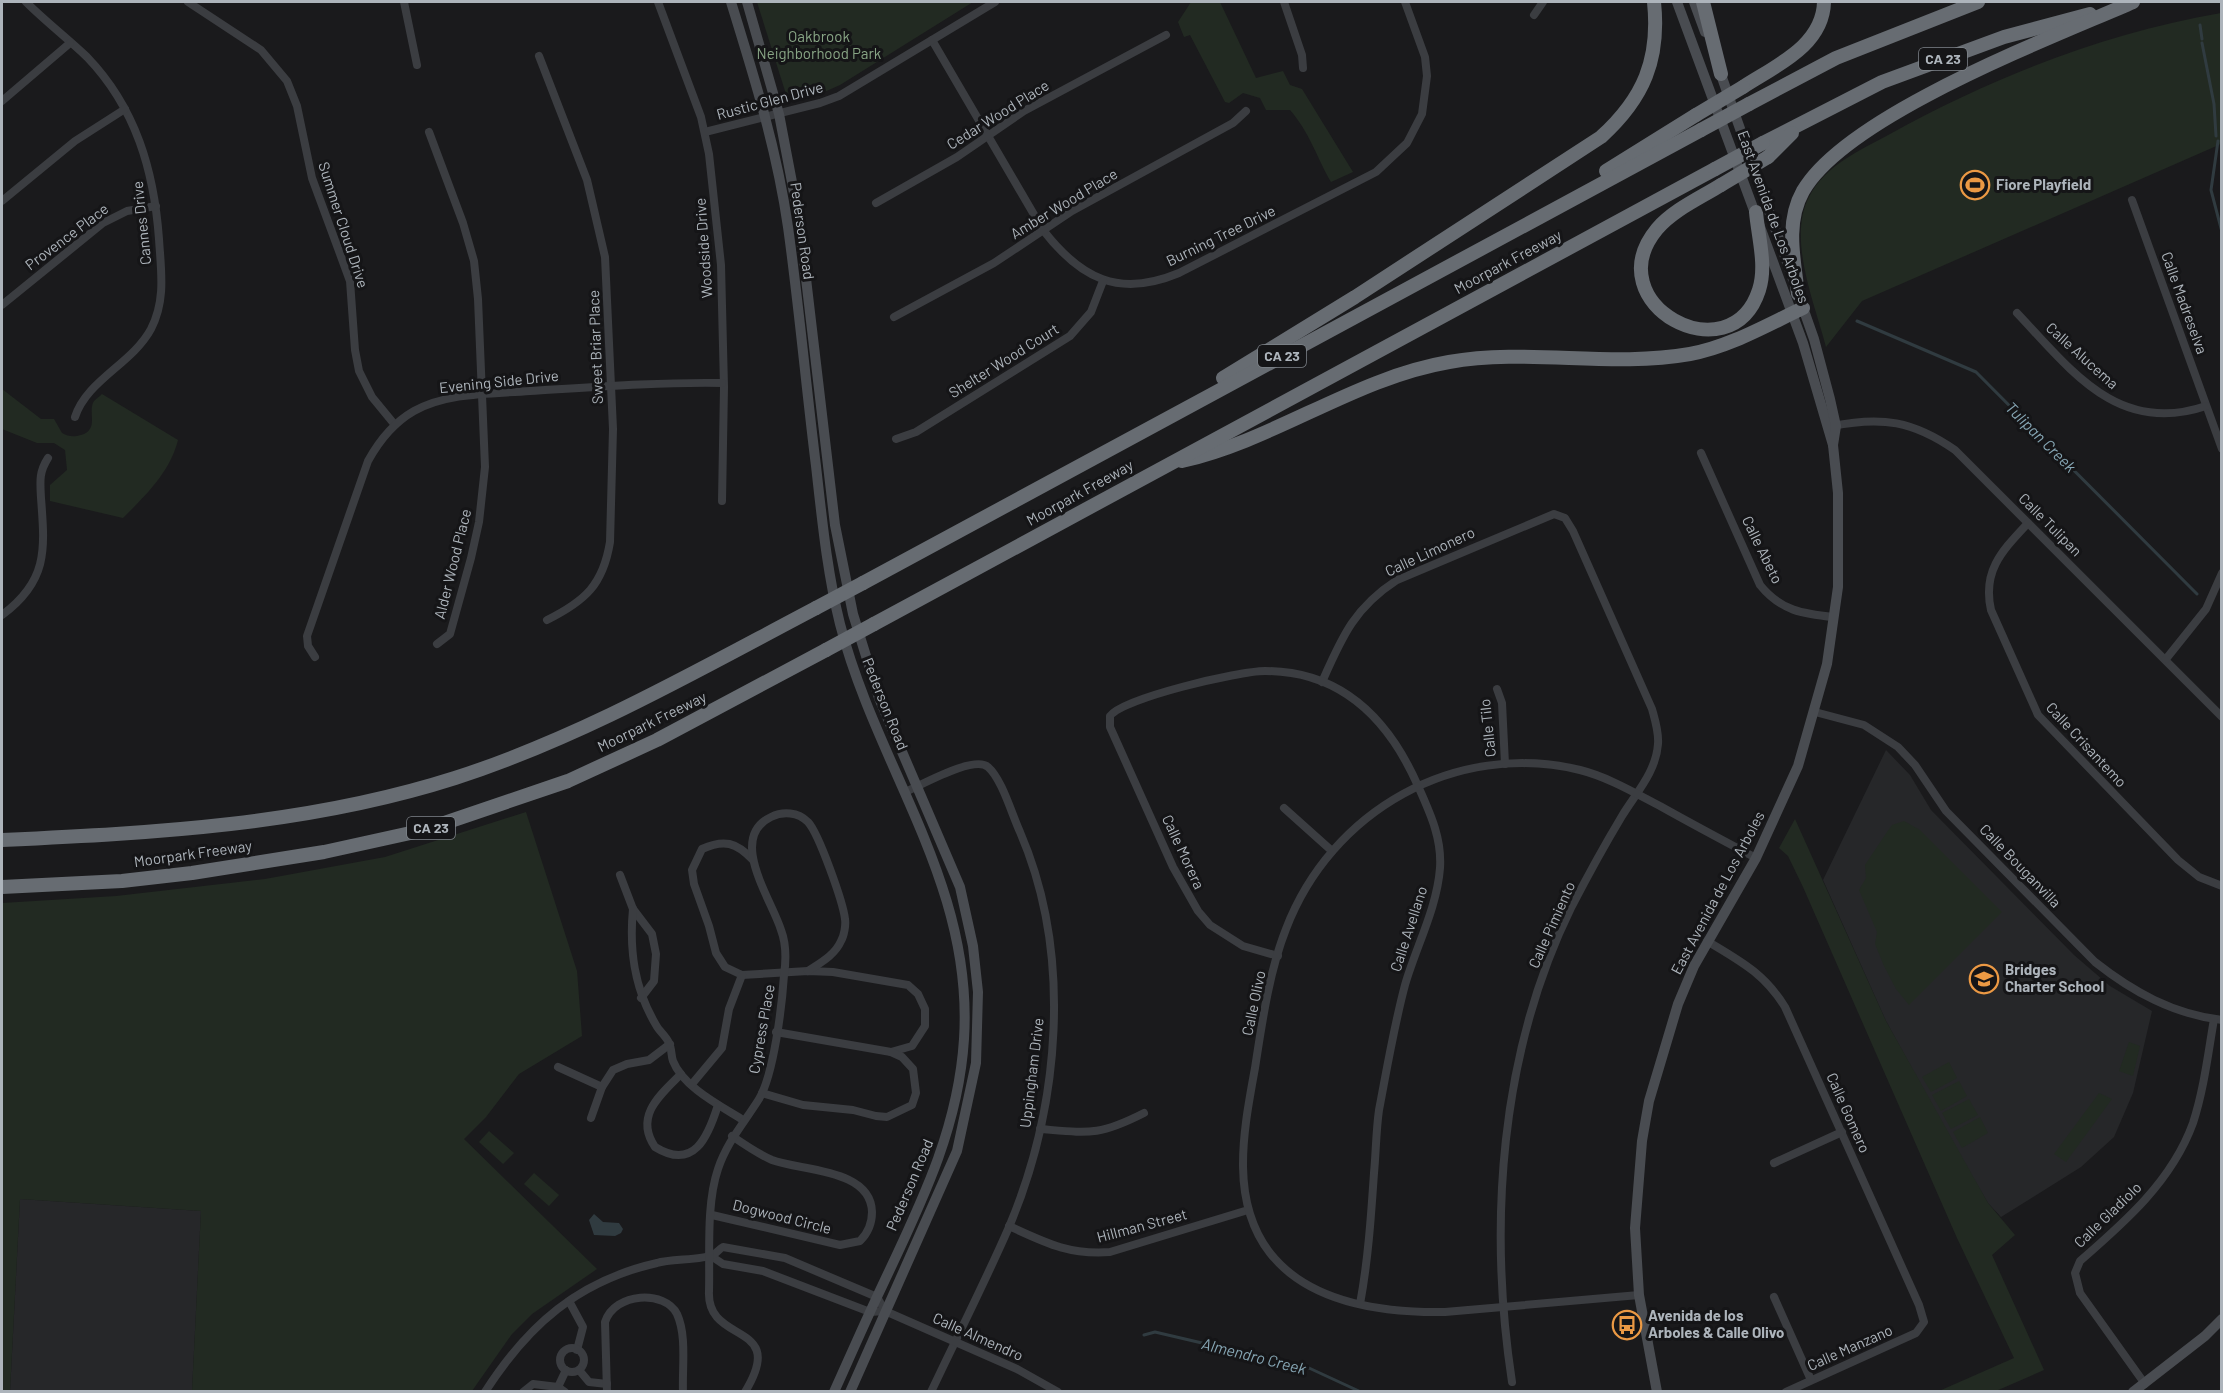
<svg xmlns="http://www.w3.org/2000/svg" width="2223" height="1393" font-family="Barlow,sans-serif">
<rect width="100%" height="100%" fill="#1a1a1c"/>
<g fill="#262729">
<path d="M1886,750L1910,775L1931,810L2074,955L2110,986L2152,1011L2133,1093L2114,1137L2081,1167L2001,1217L1988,1203L1955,1147L1886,1021L1823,880Z"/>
<path d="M20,1199L201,1211L192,1391L10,1392Z"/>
</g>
<g fill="#222a22">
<path d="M757,2H973L840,85L822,93L793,100L787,96L785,91Z"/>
<path d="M1191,2H1220L1256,78L1283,71L1290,85L1302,89L1353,172L1331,182C1316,156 1310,133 1290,110H1266L1260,98L1243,93L1229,103L1225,102L1190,35L1184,37L1178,22Z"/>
<path d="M2221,13V144L1862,301L1826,347C1815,304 1787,239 1809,197C1825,165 1861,150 1890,134C1993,77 2105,33 2221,13Z"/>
<path d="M2,389L41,419H54L62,433C69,437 74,437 81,435C100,429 87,412 94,401C95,400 101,395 102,394L178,440C170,472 146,495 123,518L50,501V485L67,470L65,450L54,443H37L2,429Z"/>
<path d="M526,812L577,971L582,1036L519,1074L486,1117L464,1139L597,1269L532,1314L512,1334L472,1391H192L201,1211L20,1199L10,1391H2V903L116,896L265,879L385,857Z"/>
<path d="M1795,819L1886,1021L1988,1203L2015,1235L1992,1255L2044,1370L1996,1391H1939L2014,1358L1957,1238L1803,887L1788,856L1779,848Z"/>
<path d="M1904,821L1920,830L2002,912L1909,1005L1896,989L1884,966L1875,944L1877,932L1859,890L1866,878L1865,865L1887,832L1892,825Z"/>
<path d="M2129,1042L2140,1046L2133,1076L2119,1071Z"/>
<path d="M1949,1062L1957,1078L1931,1092L1922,1077Z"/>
<path d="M1959,1081L1967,1096L1941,1111L1932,1095Z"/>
<path d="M2099,1093L2112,1099L2066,1162L2054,1154Z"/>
<path d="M1969,1099L1978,1115L1951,1129L1942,1113Z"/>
<path d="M1980,1117L1988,1133L1962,1148L1953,1132Z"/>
<path d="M489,1131L514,1153L503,1164L479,1142Z"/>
<path d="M534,1173L559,1195L549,1206L524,1184Z"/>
</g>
<path fill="#303b40" d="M594,1214L603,1222L619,1223L623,1229L621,1233L615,1236L594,1235L589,1220Z"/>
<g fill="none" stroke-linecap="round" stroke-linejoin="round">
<g stroke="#303b40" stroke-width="3">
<path d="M2200,25L2202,39"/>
<path d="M2202,43L2214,104L2216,136"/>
<path d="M2218,141L2211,190L2222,232"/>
<path d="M1857,321L1976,372L2197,594"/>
<path d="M1144,1335L1155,1332L1309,1368L1361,1392"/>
</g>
<g stroke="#3b3d41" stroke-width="8">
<path d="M26,2C45,21 67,38 87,57C136,108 154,171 159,239C161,271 166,300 151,329C132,364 87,380 75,417"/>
<path d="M188,2L261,50L287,81L297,106L312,178L350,281L355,350L359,371L372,397L395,425"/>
<path d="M404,2L417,65"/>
<path d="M658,2L701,117L709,154L721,265L724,387L722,501"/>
<path d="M1284,2L1302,55L1303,68"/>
<path d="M1534,15L1543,2"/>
<path d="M932,40L1043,230C1081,279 1119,298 1179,273L1376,172L1407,143L1422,114L1427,76L1425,57L1405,2"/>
<path d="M539,56L587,180L605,257L613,429L610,542C603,585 585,601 547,620"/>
<path d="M2,101L70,43"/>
<path d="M429,132L463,223L474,261L478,299L485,467L479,522L471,558L450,634L437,644"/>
<path d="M705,132L820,103L839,96L995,2"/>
<path d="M2132,200L2222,449"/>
<path d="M2,201L75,141L125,109"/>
<path d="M876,203L957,157L1024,111L1166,35"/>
<path d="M2,305L103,223L127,211L156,206"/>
<path d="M2017,313C2071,370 2118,436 2206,406"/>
<path d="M894,317L994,263L1072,211L1233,123L1246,111"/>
<path d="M1832,426C1882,416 1913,421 1955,450L2222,717"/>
<path d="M896,439L916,432L1070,336L1091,312L1103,281"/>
<path d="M1701,453L1760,585C1781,611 1803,614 1834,617"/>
<path d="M2028,523C2003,550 1982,570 1991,610L2038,715L2178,860L2199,877L2222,886"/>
<path d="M2,615C48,581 45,550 41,498C40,481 39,472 48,458"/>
<path d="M315,657L308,646L307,636L368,461C379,441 393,423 414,411C448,392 492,394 530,391C594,387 658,382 722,383"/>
<path d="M2166,659L2206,609L2222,573"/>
<path d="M1322,682C1342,637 1354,608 1397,580L1554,514L1565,518L1573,531L1652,709C1655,720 1659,732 1658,744C1656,772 1636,793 1622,816C1604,846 1587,877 1571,908C1500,1053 1488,1224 1512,1382"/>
<path d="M1497,689L1502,703L1505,764"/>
<path d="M1815,712L1864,725L1898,747L1915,765L1946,811L2095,962C2133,992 2173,1014 2222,1020"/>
<path d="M905,792C922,785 974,755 988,767C1002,779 1012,815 1020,832C1073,955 1060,1106 1009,1227C985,1282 957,1337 931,1392"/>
<path d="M1284,808L1332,851"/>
<path d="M753,860C736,842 724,839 702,849L692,870L694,884L709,926L716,953L725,967L742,975L808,971L833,972L908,985L918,994L925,1009V1026L912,1046L891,1052"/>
<path d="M620,875L633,909L652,934L656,954L654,981L641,998"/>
<path d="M633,909C629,950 634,988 656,1025C659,1031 666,1036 669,1043C672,1049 671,1056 673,1061C683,1087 721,1106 743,1120"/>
<path d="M1707,941C1740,961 1764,973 1785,1007L1919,1305L1924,1322L1916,1333L1786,1392"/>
<path d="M1278,956L1243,946L1210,925L1198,911L1173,867L1110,727V716C1123,698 1239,671 1265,671C1342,671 1389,720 1418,786C1430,813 1442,838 1440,868C1437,908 1416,947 1405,985C1394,1026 1387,1068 1379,1110C1376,1131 1376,1152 1374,1173C1371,1217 1368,1261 1360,1304"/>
<path d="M558,1067L602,1087"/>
<path d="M681,1074C660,1095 634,1116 655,1147C694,1171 708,1137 718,1105"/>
<path d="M692,1084L722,1048L729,1009L742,975"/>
<path d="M762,1093L803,1105L853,1110L876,1116L887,1117L912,1105L916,1093L913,1069L902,1057L891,1052L776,1032"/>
<path d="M591,1118L602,1087L613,1070L627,1064L649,1060L670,1044"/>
<path d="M1040,1129C1089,1133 1099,1136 1144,1113"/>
<path d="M1774,1163L1842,1132"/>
<path d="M712,1215L840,1245L860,1241C868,1233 872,1224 872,1212C871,1168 800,1171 772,1160C758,1154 745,1145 732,1136"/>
<path d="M1009,1226C1046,1243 1069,1255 1110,1252L1248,1210"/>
<path d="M711,1256L723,1264L763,1271L870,1312L885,1311L1017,1369L1058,1392"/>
<path d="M1639,1295L1445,1312C1384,1313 1310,1304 1270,1253C1229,1200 1244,1129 1255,1068C1262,1023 1269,972 1286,929C1331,811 1455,740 1580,770C1608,777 1635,793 1660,806C1692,824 1724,841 1756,858"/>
<path d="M1774,1297L1811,1380"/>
<path d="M569,1301L583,1327L577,1350"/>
<circle cx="572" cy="1360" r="12"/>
<path d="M579,1370L589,1382L607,1384"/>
<path d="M2145,1384L2080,1293L2075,1273L2080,1261C2125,1222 2172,1181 2193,1123C2204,1089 2208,1054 2214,1019"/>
<path d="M558,1387L566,1370"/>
<path d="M485,1392C528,1325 578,1281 657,1263C670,1259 703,1260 712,1255C716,1254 719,1249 723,1247L785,1258L877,1297L885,1311"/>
<path d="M523,1392L533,1384L558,1387L565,1392"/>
<path d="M607,1392L605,1322C615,1292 665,1290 677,1314C687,1336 682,1367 683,1392"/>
<path d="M745,1392C789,1320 706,1346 709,1291C710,1254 706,1204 718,1169C727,1142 744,1123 759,1099C774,1074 782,1005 784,975C786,961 786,943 781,930C772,900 727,838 771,817C783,811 798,812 808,822C819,834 843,902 845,919C846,925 844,936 841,941C835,955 820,963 808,971"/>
</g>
<g stroke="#494c51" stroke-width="10">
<path d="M731,2C754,76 777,150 788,227C799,306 806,386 816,466C822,519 827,572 840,624C877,768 974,883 964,1039C958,1135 916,1213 876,1299C862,1329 848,1361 834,1392"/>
<path d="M747,2L779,114L799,219L835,525L853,614L879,698L960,887L973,946L978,992L976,1063L957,1151L850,1392"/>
<path d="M1677,2L1803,343L1833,445"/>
<path d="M1694,2L1705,32"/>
<path d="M1657,1392L1639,1295L1635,1228L1642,1141L1649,1101L1678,1004L1694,966L1756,858L1798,766L1827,664L1838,587V493L1833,445L1836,426L1830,399L1814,339L1719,69"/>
<path d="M2133,1392L2205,1336L2222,1319"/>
</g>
<g stroke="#676c72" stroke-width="14">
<path d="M1703,2L1721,74"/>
<path d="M1743,87C1775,66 1823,46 1824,2"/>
<path d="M1749,104L1836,58L1978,2"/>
<path d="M1763,143L1882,82L2004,37L2090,14"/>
<path d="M1768,157L1792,133"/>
<path d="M1606,171L1696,115"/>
<path d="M1721,185C1700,198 1673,210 1657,229C1595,304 1731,377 1759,290C1767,266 1758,236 1756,212"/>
<path d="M1798,294C1794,260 1785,223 1803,191C1847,115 2051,38 2133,2"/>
<path d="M1223,378L1355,297L1601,137C1644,98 1660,59 1654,2"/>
<path d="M1182,461C1275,440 1355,378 1449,362C1528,348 1610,368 1690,354C1729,347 1767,325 1803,308"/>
<path d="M863,583L1701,130"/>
<path d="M874,624L1715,169"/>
<path d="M2,840C154,833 308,825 455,778C582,737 698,670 816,608"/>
<path d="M2,887L122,881L192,873L324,852L424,830L568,781L657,740L826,650"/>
</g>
<g stroke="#676c72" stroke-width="14">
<path d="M1696,115L1743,87"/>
<path d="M1701,130L1749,104"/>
<path d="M1715,169L1763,143"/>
<path d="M1721,185L1768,157"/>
<path d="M816,608L863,583"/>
<path d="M826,650L874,624"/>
</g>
</g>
<defs>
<g id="stadium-ring" transform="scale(1.5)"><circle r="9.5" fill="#151517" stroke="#eb9944" stroke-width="1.5"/><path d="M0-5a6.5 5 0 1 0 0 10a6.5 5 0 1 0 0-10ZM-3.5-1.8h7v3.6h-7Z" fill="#eb9944"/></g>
<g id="school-ring" transform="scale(1.5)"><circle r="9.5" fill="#151517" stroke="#eb9944" stroke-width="1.5"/><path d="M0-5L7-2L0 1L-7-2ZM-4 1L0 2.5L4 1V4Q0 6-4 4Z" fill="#eb9944"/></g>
<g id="bus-ring" transform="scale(1.5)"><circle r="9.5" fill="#151517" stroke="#eb9944" stroke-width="1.5"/><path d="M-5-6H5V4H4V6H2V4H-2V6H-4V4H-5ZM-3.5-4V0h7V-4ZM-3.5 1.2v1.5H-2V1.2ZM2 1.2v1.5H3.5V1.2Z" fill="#eb9944"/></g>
</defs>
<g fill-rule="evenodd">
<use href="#stadium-ring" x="1975" y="185"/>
<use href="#school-ring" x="1984" y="979"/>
<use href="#bus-ring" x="1627" y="1325"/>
</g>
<g text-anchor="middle" stroke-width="6" stroke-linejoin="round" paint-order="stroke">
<g fill="#151517" stroke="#7f848a" stroke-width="1.5">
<rect x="1919" y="48" width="48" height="22" rx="4.5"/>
<rect x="1258" y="345" width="48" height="22" rx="4.5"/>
<rect x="407" y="817" width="48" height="22" rx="4.5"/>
</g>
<g font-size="14" font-weight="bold" fill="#adb4bb">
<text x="1943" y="64">CA 23</text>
<text x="1282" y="361">CA 23</text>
<text x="431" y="833">CA 23</text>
</g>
<g font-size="15" fill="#88a585" stroke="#151517">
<text x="819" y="42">Oakbrook<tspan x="819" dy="17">Neighborhood Park</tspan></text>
</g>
<g font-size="15" fill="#adb4bb" stroke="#151517">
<text transform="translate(770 101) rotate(-15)" y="5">Rustic Glen Drive</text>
<text transform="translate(998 115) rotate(-32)" y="5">Cedar Wood Place</text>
<text transform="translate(1064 204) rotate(-31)" y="5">Amber Wood Place</text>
<text transform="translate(1773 217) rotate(70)" y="5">East Avenida de Los Arboles</text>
<text transform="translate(142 223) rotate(-96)" y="5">Cannes Drive</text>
<text transform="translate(343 225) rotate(72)" y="5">Summer Cloud Drive</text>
<text transform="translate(802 231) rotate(82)" y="5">Pederson Road</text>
<text transform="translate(1221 236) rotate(-26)" y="5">Burning Tree Drive</text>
<text transform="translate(67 237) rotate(-37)" y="5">Provence Place</text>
<text transform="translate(704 248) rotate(-94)" y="5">Woodside Drive</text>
<text transform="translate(1508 262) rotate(-28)" y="5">Moorpark Freeway</text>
<text transform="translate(2184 303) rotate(70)" y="5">Calle Madreselva</text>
<text transform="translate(596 347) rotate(-92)" y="5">Sweet Briar Place</text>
<text transform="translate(2082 356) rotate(42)" y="5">Calle Alucema</text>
<text transform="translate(1004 361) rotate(-32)" y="5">Shelter Wood Court</text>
<text transform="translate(499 382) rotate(-6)" y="5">Evening Side Drive</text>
<text transform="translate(1080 493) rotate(-29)" y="5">Moorpark Freeway</text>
<text transform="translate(2050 525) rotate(45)" y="5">Calle Tulipan</text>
<text transform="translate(1762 550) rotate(64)" y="5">Calle Abeto</text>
<text transform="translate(1430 552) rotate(-25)" y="5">Calle Limonero</text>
<text transform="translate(453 564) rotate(-76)" y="5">Alder Wood Place</text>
<text transform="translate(885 704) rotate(68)" y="5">Pederson Road</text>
<text transform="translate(652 722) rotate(-26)" y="5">Moorpark Freeway</text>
<text transform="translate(1488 728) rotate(-96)" y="5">Calle Tilo</text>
<text transform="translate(2086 745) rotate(47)" y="5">Calle Crisantemo</text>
<text transform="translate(1183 852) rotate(65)" y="5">Calle Morera</text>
<text transform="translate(193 854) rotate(-8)" y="5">Moorpark Freeway</text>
<text transform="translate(2020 866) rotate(46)" y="5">Calle Bouganvilla</text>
<text transform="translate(1718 893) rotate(-62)" y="5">East Avenida de Los Arboles</text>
<text transform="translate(1552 925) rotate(-66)" y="5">Calle Pimiento</text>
<text transform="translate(1409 929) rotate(-72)" y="5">Calle Avellano</text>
<text transform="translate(1254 1003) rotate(-78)" y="5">Calle Olivo</text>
<text transform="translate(762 1029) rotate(-80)" y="5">Cypress Place</text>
<text transform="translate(1032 1073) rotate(-83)" y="5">Uppingham Drive</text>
<text transform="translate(1848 1113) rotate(66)" y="5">Calle Gomero</text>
<text transform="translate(910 1185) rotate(-67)" y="5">Pederson Road</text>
<text transform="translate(2108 1215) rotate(-44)" y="5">Calle Gladiolo</text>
<text transform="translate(782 1217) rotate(14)" y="5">Dogwood Circle</text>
<text transform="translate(1142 1226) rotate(-15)" y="5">Hillman Street</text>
<text transform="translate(978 1337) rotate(24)" y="5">Calle Almendro</text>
<text transform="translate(1850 1348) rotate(-24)" y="5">Calle Manzano</text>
</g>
<g font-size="15" font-weight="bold" fill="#adb4bb" stroke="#151517" text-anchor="start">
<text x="1996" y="190">Fiore Playfield</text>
<text x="2005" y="975">Bridges<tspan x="2005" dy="17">Charter School</tspan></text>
<text x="1648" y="1321">Avenida de los<tspan x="1648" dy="17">Arboles &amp; Calle Olivo</tspan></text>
</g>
<g font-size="16" font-style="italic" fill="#86a6b4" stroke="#151517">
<text transform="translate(2041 437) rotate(45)" y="6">Tulipan Creek</text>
<text transform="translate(1254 1356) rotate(14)" y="6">Almendro Creek</text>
</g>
</g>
<rect width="2223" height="1393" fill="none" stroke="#adb4bb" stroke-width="6"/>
</svg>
